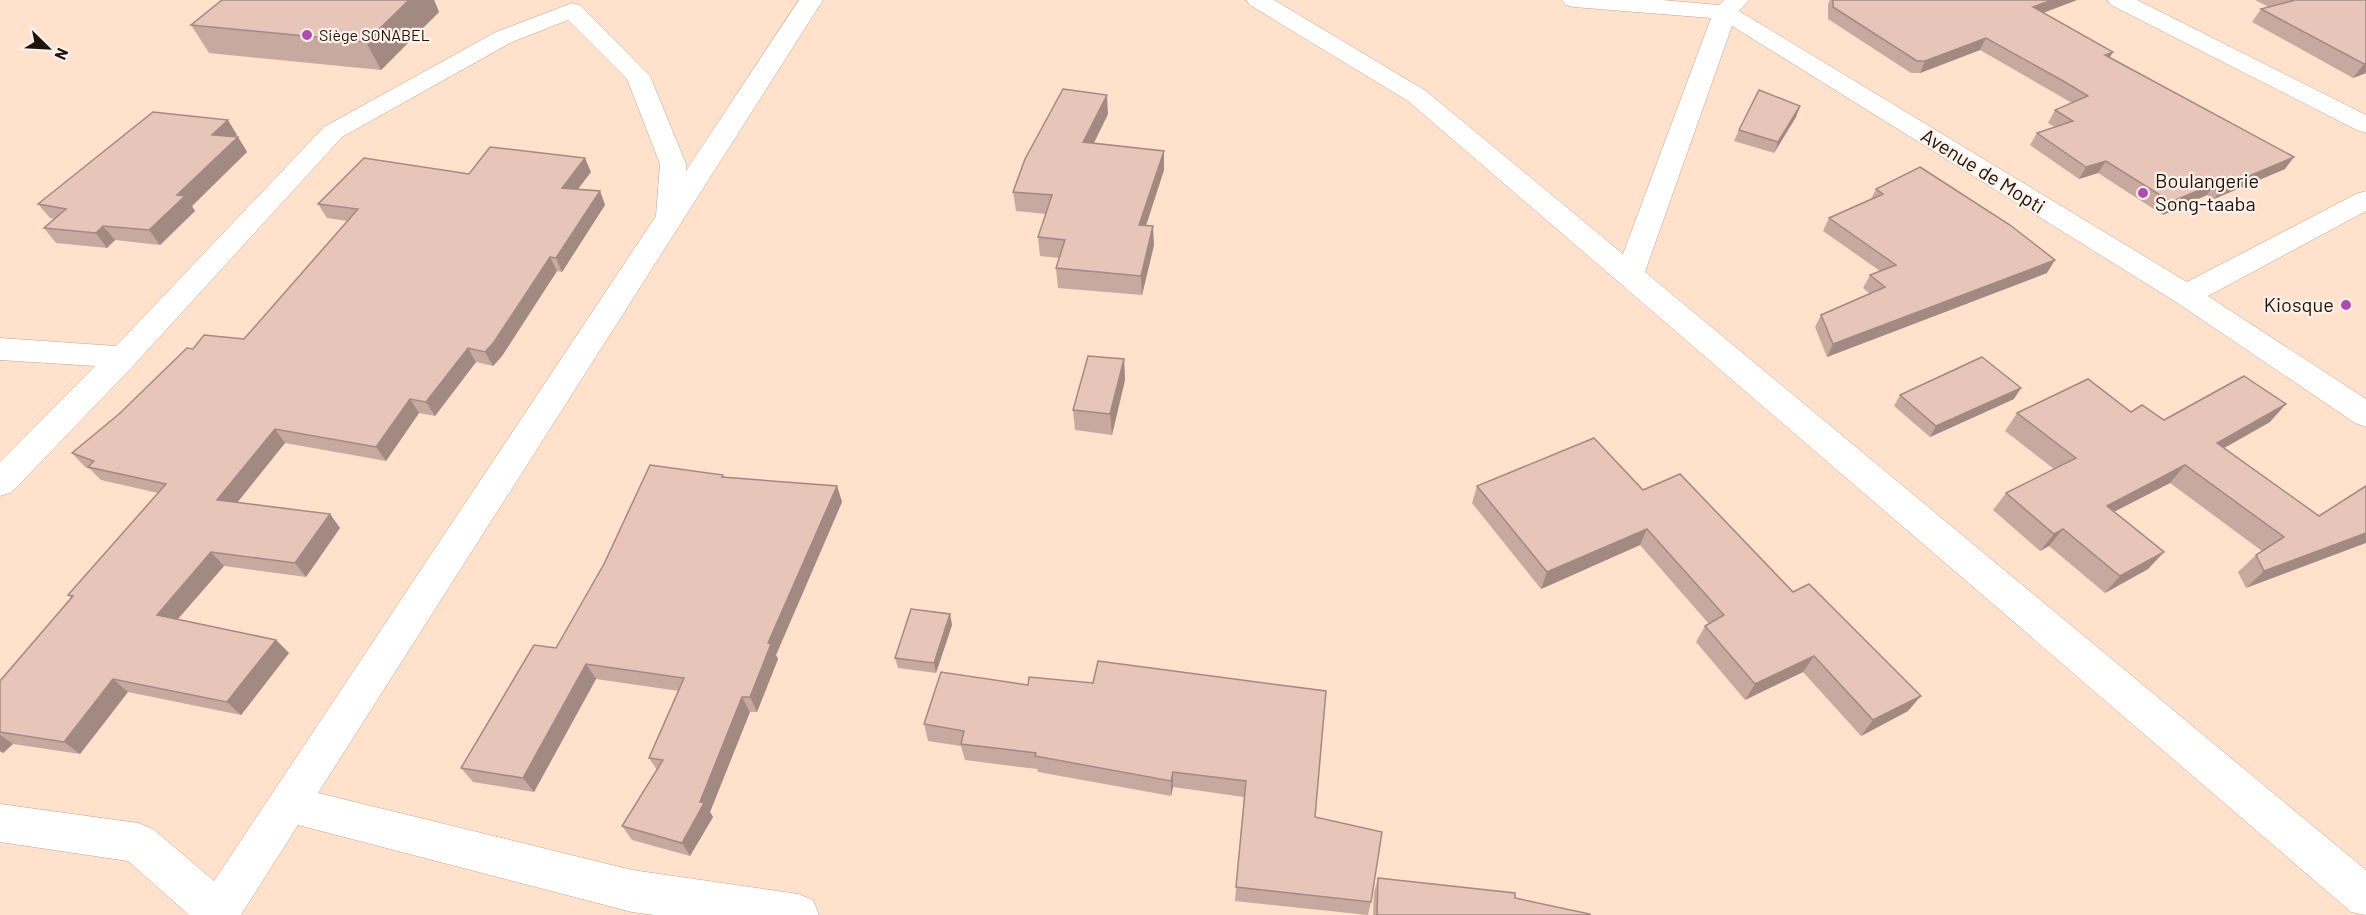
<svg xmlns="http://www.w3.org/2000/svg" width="2366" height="915" font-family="Barlow,sans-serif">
<rect width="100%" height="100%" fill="#ffe1cc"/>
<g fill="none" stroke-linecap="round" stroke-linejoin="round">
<g stroke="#bfa38f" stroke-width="1">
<g id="minor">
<path d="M799,0H823L318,793L632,870L798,894L813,900L819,915H655L632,912L298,825L241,915H189L128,861L0,842V804L138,823L153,829L214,881L656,216L660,164L627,79L568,20L512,42L342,137L134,365L12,492L0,496V462L95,366L0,360V338L116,346L324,127L496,32L572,3L580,5L650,76L686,164V171Z"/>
<path d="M1246,0H1274L1426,91L1623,254L1711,18L1574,7L1566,5L1562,0H1662L1719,5L1724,0H1749L1739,11L2187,282L2356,194L2366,191V211L2208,296L2366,399V427L2355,423L2176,302L1732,26L1645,272L2366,870V915L2351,912L1408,101L1250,5Z"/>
<path d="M2107,0H2137L2366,115V133L2357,130L2111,5Z"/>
</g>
</g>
<use href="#minor" fill="#fff" fill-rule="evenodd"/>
</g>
<g fill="#c8a99f">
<path d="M222,0H434L439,12L381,70L209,53L191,25Z"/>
<path d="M1830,0H2077L2043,13L2110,57L2285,169L2214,199L2207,195L2163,215L2098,173L2079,179L2030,145L2037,133L2055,127L2048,123L2055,110L2072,103L1980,50L1920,73H1911L1828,19V4Z"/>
<path d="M2255,0H2366V73L2353,78L2252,22L2261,9L2269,7Z"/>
<path d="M1800,106L1796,117L1774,153L1734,141L1739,130Z"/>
<path d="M1108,114L1094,143L1164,151V170L1146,225L1154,245L1142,295L1058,288L1056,268L1059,258L1040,256L1038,237L1046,214L1016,211L1013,192Z"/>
<path d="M237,135L235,137H238L247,152L192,206L195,211L160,245L115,240L107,248L56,243L44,228L54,219L50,218L38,204Z"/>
<path d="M591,172L578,189L600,191L605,205L562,272L557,271L502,356L493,366L476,362L435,416L419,413L386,461L285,443L237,502L330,514L340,528L306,577L224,566L178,619L276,640L289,653L241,715L128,692L80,754L13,744L3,753L0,751V681L71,598L68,595L158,493L101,480L90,469L85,467L72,453L119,414L193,349L244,339L348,221L327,218L318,204L469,174Z"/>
<path d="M1876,189L2047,273L1827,357L1815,327L1821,315L1870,294L1863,288L1870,275L1880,271L1823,231L1829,218L1871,199Z"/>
<path d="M1124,359L1125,380L1112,435L1075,430L1073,410Z"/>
<path d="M1900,395L2014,399L1930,437L1894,406Z"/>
<path d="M2131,412L2164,420L2270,422L2224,448L2319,516L2366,486L2246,588L2238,572L2256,555L2262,551L2170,483L2114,512L2164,552L2148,569L2105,593L2049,546L2040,551L1993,510L2006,493L2054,469L2005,431L2017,413Z"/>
<path d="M724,478L837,486L842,502L776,655L778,659L757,712H750L710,812L713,817L690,856L632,840L622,826L657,770L649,758L679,691L596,679L534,792L473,782L461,768L556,648Z"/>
<path d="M1477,486L1643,490L1908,711L1861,736L1803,672L1745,700L1696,642L1705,626L1709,624L1640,545L1541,589L1472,503Z"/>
<path d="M950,614L952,625L936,673L898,668L895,658Z"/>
<path d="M1093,683L1315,817L1371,902L1368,915L1235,901L1244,797L1173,787L1171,796L1038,772L1037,769L965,760L961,746L928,741L924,724L1028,685Z"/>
<path d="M1378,878L1515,898L1590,915H1373L1374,892Z"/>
</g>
<g fill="#a28a82">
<path d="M409,0H434L439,12L381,70L366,42Z"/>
<path d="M2052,0H2077L2027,19L2033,7Z"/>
<path d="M1986,38L1980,50L1920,73L1925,61Z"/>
<path d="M2113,52L2106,64L2105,55Z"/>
<path d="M2366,63V73L2353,78L2364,64Z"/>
<path d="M1107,95L1108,114L1085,161L1083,142Z"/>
<path d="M1800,106L1796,117L1774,153L1778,142Z"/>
<path d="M228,120L237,135L222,149L212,135Z"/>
<path d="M238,137L247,152L192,206L195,211L160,245L149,230L177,195Z"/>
<path d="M1164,151V170L1140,244L1139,225Z"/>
<path d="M2294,157L2285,169L2214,199L2223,187Z"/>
<path d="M585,158L591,172L568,202L562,188Z"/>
<path d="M2106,161L2098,173L2079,179L2086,167Z"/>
<path d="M2216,183L2207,195L2163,215L2171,202Z"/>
<path d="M600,191L605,205L562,272L556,258Z"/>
<path d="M103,226L115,240L107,248L96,233Z"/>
<path d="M1153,226L1154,245L1142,295L1141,276Z"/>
<path d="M550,257L557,271L502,356L493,366L485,352Z"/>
<path d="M2055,260L2047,273L1827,357L1833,344Z"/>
<path d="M468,348L476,362L435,416L426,402Z"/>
<path d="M1124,359L1125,380L1112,435L1110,414Z"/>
<path d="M2021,388L2014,399L1930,437L1936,426Z"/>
<path d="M410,399L419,413L386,461L376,447Z"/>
<path d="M2286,404L2270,422L2201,461L2217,443Z"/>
<path d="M275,429L285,443L229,513L217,500Z"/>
<path d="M2185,465L2170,483L2092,523L2107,506Z"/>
<path d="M837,486L842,502L776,655L778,659L757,712L750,697L768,643Z"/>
<path d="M330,514L340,528L306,577L295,563Z"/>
<path d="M1647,529L1640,545L1541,589L1547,572Z"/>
<path d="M2063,529L2049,546L2040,551L2054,534Z"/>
<path d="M2366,533V543L2246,588L2264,571Z"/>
<path d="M211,552L224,566L170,628L157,615Z"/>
<path d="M2164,552L2148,569L2105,593L2120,576Z"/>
<path d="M950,614L952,625L936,673L934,663Z"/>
<path d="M276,640L289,653L241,715L227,702Z"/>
<path d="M1814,656L1803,672L1745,700L1755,684Z"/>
<path d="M586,664L596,679L534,792L523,778Z"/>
<path d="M113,679L128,692L80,754L64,742Z"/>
<path d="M1921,696L1908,711L1861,736L1873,720Z"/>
<path d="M742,697L750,712L710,812L713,817L690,856L682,843L700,802Z"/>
<path d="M0,735L13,744L3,753L0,751Z"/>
<path d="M1173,772V787L1171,796V781Z"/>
</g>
<g fill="#e8c5b9" stroke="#a28a82" stroke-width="1.5">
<path d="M222,0H409L366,42L191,25Z"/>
<path d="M1833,0H2052L2033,7L2113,52L2105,55L2294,157L2223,187L2216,183L2171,202L2106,161L2086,167L2037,133L2073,121L2055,110L2088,96L2065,82L1986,38L1925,61H1917L1833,7Z"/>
<path d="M2290,0H2366V63L2364,64L2261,9L2292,1Z"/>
<path d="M1063,89L1107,95L1083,142L1164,151L1139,225L1153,226L1141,276L1056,268L1065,240L1038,237L1052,195L1013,192L1025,159Z"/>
<path d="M1759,90L1800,106L1778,142L1739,130Z"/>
<path d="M153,112L228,120L212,135L238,137L177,195L185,196L149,230L103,226L96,233L44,228L66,209L38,204Z"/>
<path d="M490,147L585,158L562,188L600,191L556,258L550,257L494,342L485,352L468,348L426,402L410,399L376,447L275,429L217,500L330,514L295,563L211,552L157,615L276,640L227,702L113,679L64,742L0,732V681L73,596L68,595L166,484L88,467L94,461L72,453L119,414L187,348L193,349L204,335L244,339L358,209L318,204L364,158L469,174Z"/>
<path d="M1920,167L2010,225L2055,260L1833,344L1821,315L1885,287L1870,275L1896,265L1829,218L1883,194L1876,189Z"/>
<path d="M1088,356L1124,359L1110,414L1073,410Z"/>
<path d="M1982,357L2021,388L1936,426L1900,395Z"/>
<path d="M2244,376L2286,404L2217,443L2319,516L2366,486V533L2264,571L2256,555L2284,537L2185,465L2107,506L2164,552L2120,576L2063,529L2054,534L2006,493L2076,458L2017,413L2088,379L2131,412L2142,405L2164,420Z"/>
<path d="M1594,438L1643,490L1680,474L1793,592L1809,584L1921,696L1873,720L1814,656L1755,684L1705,626L1724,615L1647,529L1547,572L1477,486Z"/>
<path d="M650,465L723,475L722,477L837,486L768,643L771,644L750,697H742L700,802L704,803L682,843L622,826L663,760L649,758L684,678L586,664L523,778L461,768L534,645L556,648L604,564Z"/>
<path d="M911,609L950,614L934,663L895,658Z"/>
<path d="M1098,661L1326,691L1315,817L1382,832L1371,902L1236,887L1246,781L1173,772L1171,781L1035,756L1036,753L961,744L964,731L924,724L941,672L1028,685L1029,677L1093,683Z"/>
<path d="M1378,878L1515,893V898L1590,914V915H1377Z"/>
</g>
<g fill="#b04cb1" stroke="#fff2ea" stroke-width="2">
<circle cx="307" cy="35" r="6"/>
<circle cx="2143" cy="193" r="6"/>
<circle cx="2346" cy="305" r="6"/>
</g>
<g text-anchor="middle" stroke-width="4.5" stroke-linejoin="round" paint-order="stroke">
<g font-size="16" fill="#1e140d" stroke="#fff2ea" text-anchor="start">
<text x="319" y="41">Siège SONABEL</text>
</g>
<g font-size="20" fill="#1e140d" stroke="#fff2ea">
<text transform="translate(1983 171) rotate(32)" y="7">Avenue de Mopti</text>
</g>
<g font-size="20" fill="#1e140d" stroke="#fff2ea" text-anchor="start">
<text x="2155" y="188">Boulangerie<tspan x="2155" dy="23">Song-taaba</tspan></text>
<text x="2334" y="312" text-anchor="end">Kiosque</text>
</g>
</g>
<g transform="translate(48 48) rotate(114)" stroke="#fff2ea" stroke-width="4.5" paint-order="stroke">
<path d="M0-4.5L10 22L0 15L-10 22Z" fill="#1e140d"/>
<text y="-9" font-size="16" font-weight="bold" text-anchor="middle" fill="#1e140d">N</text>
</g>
</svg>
